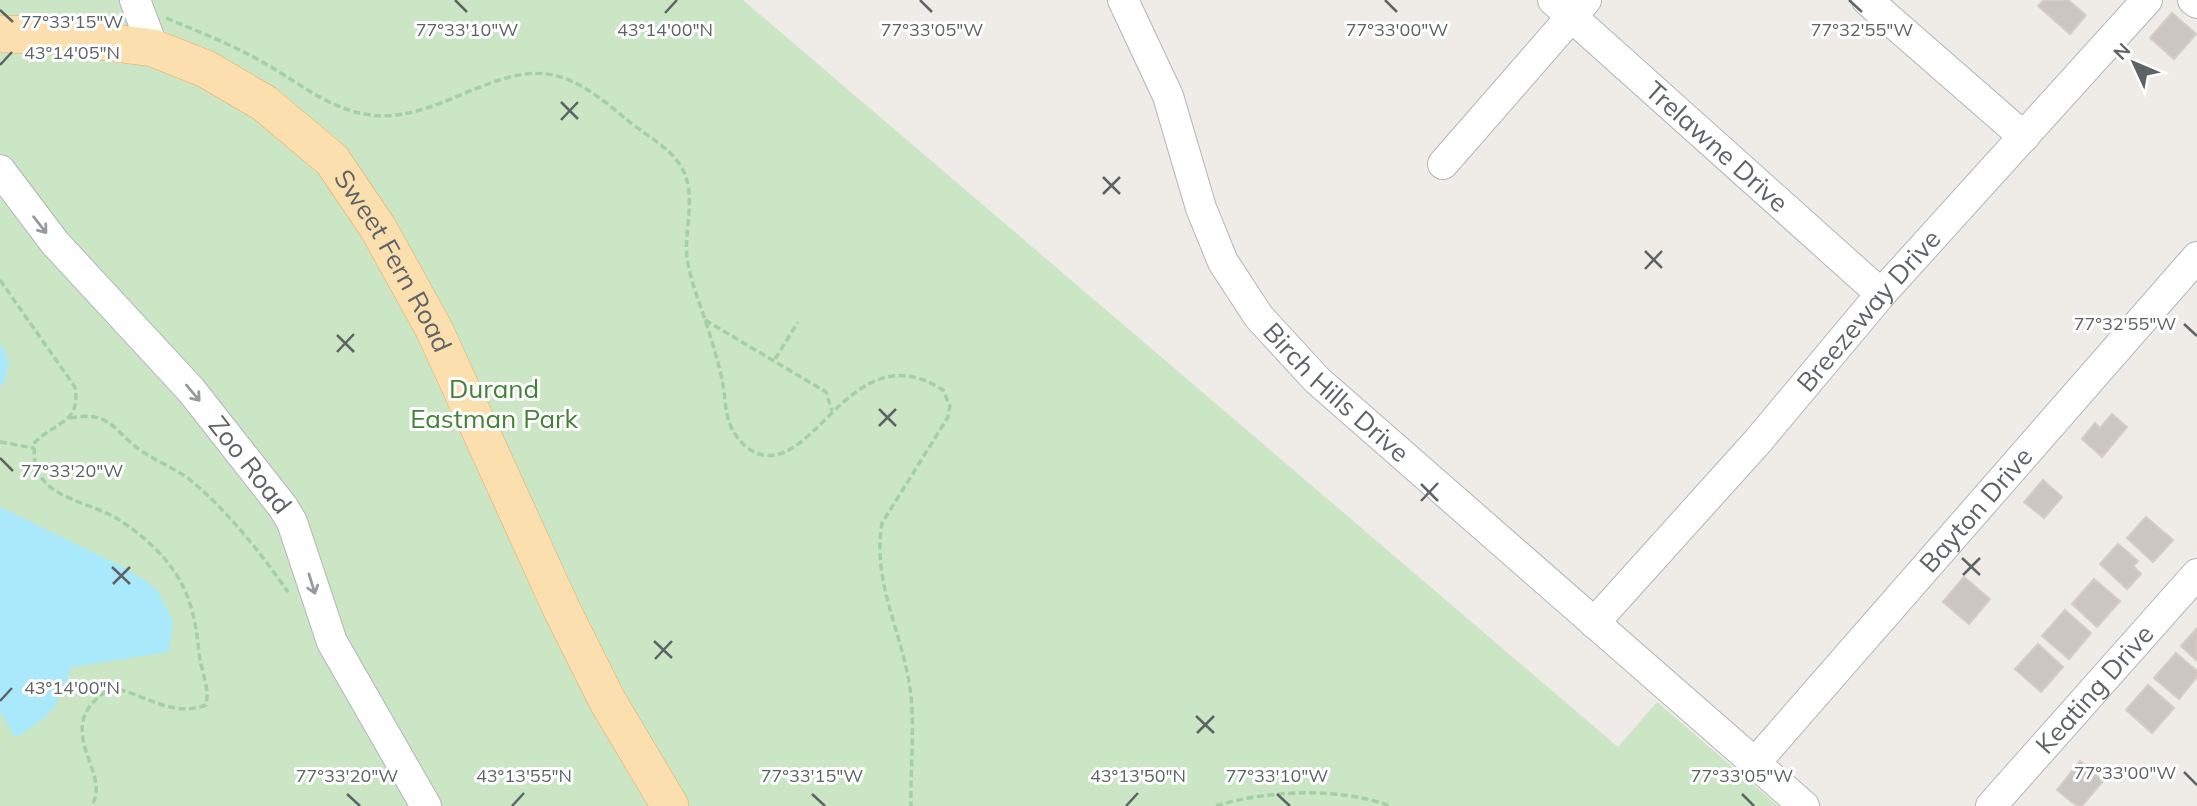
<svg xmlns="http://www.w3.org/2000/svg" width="2197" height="806" font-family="Mulish,sans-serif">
<rect width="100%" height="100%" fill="#efebe6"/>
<path fill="#cbe6c4" d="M0,0H743L1618,747L1657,702L1778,806H0Z"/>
<g fill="#aae9fc">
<path d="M0,342L9,362L4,384L0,386Z"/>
<path d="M0,507L125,568L156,588L173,621L169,652L71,667C60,707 50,716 15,738L0,711Z"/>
</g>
<g fill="#cbc6c2" stroke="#d4ccc5" stroke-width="2">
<path d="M2044,0H2068L2086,15L2070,34L2038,6Z"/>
<path d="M2172,13L2196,34L2174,59L2150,38Z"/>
<path d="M2112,414L2127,427L2102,457L2082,439L2095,423L2100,428Z"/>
<path d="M2043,480L2062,497L2044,518L2024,502Z"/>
<path d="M2146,517L2173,540L2153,562L2127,538Z"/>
<path d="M2118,544L2138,561L2133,566L2141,574L2127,589L2100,564Z"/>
<path d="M1964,577L1990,599L1969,624L1943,602Z"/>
<path d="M2094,579L2120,601L2097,627L2072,604Z"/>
<path d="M2065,610L2091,633L2069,659L2042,636Z"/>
<path d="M2197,628V661L2181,646Z"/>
<path d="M2038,644L2063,667L2041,692L2015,669Z"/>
<path d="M2176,653L2197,671V677L2179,699L2154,678Z"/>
<path d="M2148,685L2174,708L2152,733L2126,710Z"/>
<path d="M2080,761L2103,781L2082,806H2077L2057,790Z"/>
</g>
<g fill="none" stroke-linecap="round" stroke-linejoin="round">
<g stroke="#b1b5b8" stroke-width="32">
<g id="minor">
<path d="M135,0L153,48"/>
<path id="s1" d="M1123,0L1168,96L1201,208L1223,262L1259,317L1317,380L1804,806"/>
<path id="s2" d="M1553,0L1881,294"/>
<path d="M1867,0L2024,137"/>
<path d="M2193,0L2197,3"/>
<path d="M1443,164L1586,0"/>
<path id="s3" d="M0,170L55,243L191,390L283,507L292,522L332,642L426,806"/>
<path id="s4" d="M1594,623L1758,441L1881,294L2147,0"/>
<path id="s5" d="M1755,763L2197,257"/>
<path id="s6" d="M1991,806L2197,574"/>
</g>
</g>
<g stroke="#eca863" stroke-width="38">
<g id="major">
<path id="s7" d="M0,34L51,35L153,48L206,69L264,103L332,160L378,228L434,329L561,608L607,700L670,806"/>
</g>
</g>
<g stroke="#a4d0a6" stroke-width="3.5" stroke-dasharray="7 3.5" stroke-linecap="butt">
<path d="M166,18C202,33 238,47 271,67C302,85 328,107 364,114C434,128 497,57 561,77C585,85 607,103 626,119C642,133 668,146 680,165C698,192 684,227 687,257C690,282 702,308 709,332C714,349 720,367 723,385C725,396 725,407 728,418C731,430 739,442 749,449C812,489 847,328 943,390L950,406L948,417L882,523C872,578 900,629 909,682C916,722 910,765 911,806"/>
<path d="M0,280L75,387C81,423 57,421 35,442C27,497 81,498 116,518C134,529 155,546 168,563C190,590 196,620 199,653C201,672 210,686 206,705C172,718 145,694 112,688C45,726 115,773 91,806"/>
<path d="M705,320L826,392L832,411"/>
<path d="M775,359L798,322"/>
<path d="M70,418C112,410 113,432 143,452C158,462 174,468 189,479C227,510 260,552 288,592"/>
<path d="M0,442L34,448"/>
<path d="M1216,806C1267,790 1340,787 1390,806"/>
</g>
<use href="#minor" stroke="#fff" stroke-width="30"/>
<use href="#major" stroke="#fcdfaf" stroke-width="37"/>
</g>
<defs><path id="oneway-shaft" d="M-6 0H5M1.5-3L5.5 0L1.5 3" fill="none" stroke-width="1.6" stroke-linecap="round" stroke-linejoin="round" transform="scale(1.75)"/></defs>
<g stroke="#969a9c">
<use href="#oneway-shaft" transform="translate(40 225) rotate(52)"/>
<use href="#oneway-shaft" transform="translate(193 393) rotate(50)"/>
<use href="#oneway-shaft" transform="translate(312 584) rotate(73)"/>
</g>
<path fill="none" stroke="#5e6366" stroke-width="2.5" d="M455,0L467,12M920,0L932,12M1385,0L1397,12M1849,0L1862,12M0,10L13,22M665,13L677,0M0,65L12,52M561,102L578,119M561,120L578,102M1103,177L1120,194M1103,194L1120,177M1645,251L1662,268M1645,269L1662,251M2184,324L2197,336M337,335L354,352M337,352L354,334M879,409L896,426M879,426L896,409M0,458L13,471M1421,484L1438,501M1421,501L1438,483M1962,558L1980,575M112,567L130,584M1963,575L1980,558M113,584L130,567M654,641L672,658M655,659L672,641M0,701L12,688M1196,716L1214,733M1197,733L1214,716M2184,772L2197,785M347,794L360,806M812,794L825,806M1277,794L1290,806M1742,794L1754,806M512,806L524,793M1126,806L1138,793"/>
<g text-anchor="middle" stroke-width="6" stroke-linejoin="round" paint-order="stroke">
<g font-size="26" fill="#5e6366" stroke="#fff">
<text dy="9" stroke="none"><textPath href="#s2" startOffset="220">Trelawne Drive</textPath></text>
<text dy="9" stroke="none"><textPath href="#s7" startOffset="485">Sweet Fern Road</textPath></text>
<text dy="9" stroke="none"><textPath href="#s4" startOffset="416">Breezeway Drive</textPath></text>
<text dy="9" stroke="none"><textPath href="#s1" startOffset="455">Birch Hills Drive</textPath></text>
<text dy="9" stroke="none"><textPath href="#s3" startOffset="387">Zoo Road</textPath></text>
<text dy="9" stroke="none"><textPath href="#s5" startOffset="336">Bayton Drive</textPath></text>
<text dy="9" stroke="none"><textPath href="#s6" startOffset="156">Keating Drive</textPath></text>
</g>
<g font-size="26" fill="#448238" stroke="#fff">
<text x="494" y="398">Durand<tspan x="494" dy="30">Eastman Park</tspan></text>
</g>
</g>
<g font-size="18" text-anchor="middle" fill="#5e6366" stroke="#fff" stroke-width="6" stroke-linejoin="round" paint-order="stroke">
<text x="72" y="28">77°33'15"W</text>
<text x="467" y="36">77°33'10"W</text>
<text x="932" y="36">77°33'05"W</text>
<text x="1397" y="36">77°33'00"W</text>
<text x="1862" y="36">77°32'55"W</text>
<text x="665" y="36">43°14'00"N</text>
<text x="72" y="59">43°14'05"N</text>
<text x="2125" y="330">77°32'55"W</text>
<text x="72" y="477">77°33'20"W</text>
<text x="72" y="694">43°14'00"N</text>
<text x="2125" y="779">77°33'00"W</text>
<text x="524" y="782">43°13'55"N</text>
<text x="1138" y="782">43°13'50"N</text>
<text x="347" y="782">77°33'20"W</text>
<text x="812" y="782">77°33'15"W</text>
<text x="1277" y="782">77°33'10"W</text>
<text x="1742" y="782">77°33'05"W</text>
</g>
<g transform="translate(2134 63) rotate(314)" stroke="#ffffff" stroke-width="5" paint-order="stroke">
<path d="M0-5L12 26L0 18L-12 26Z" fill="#5e6366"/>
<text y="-10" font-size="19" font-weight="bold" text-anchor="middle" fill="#5e6366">N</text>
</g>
</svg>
